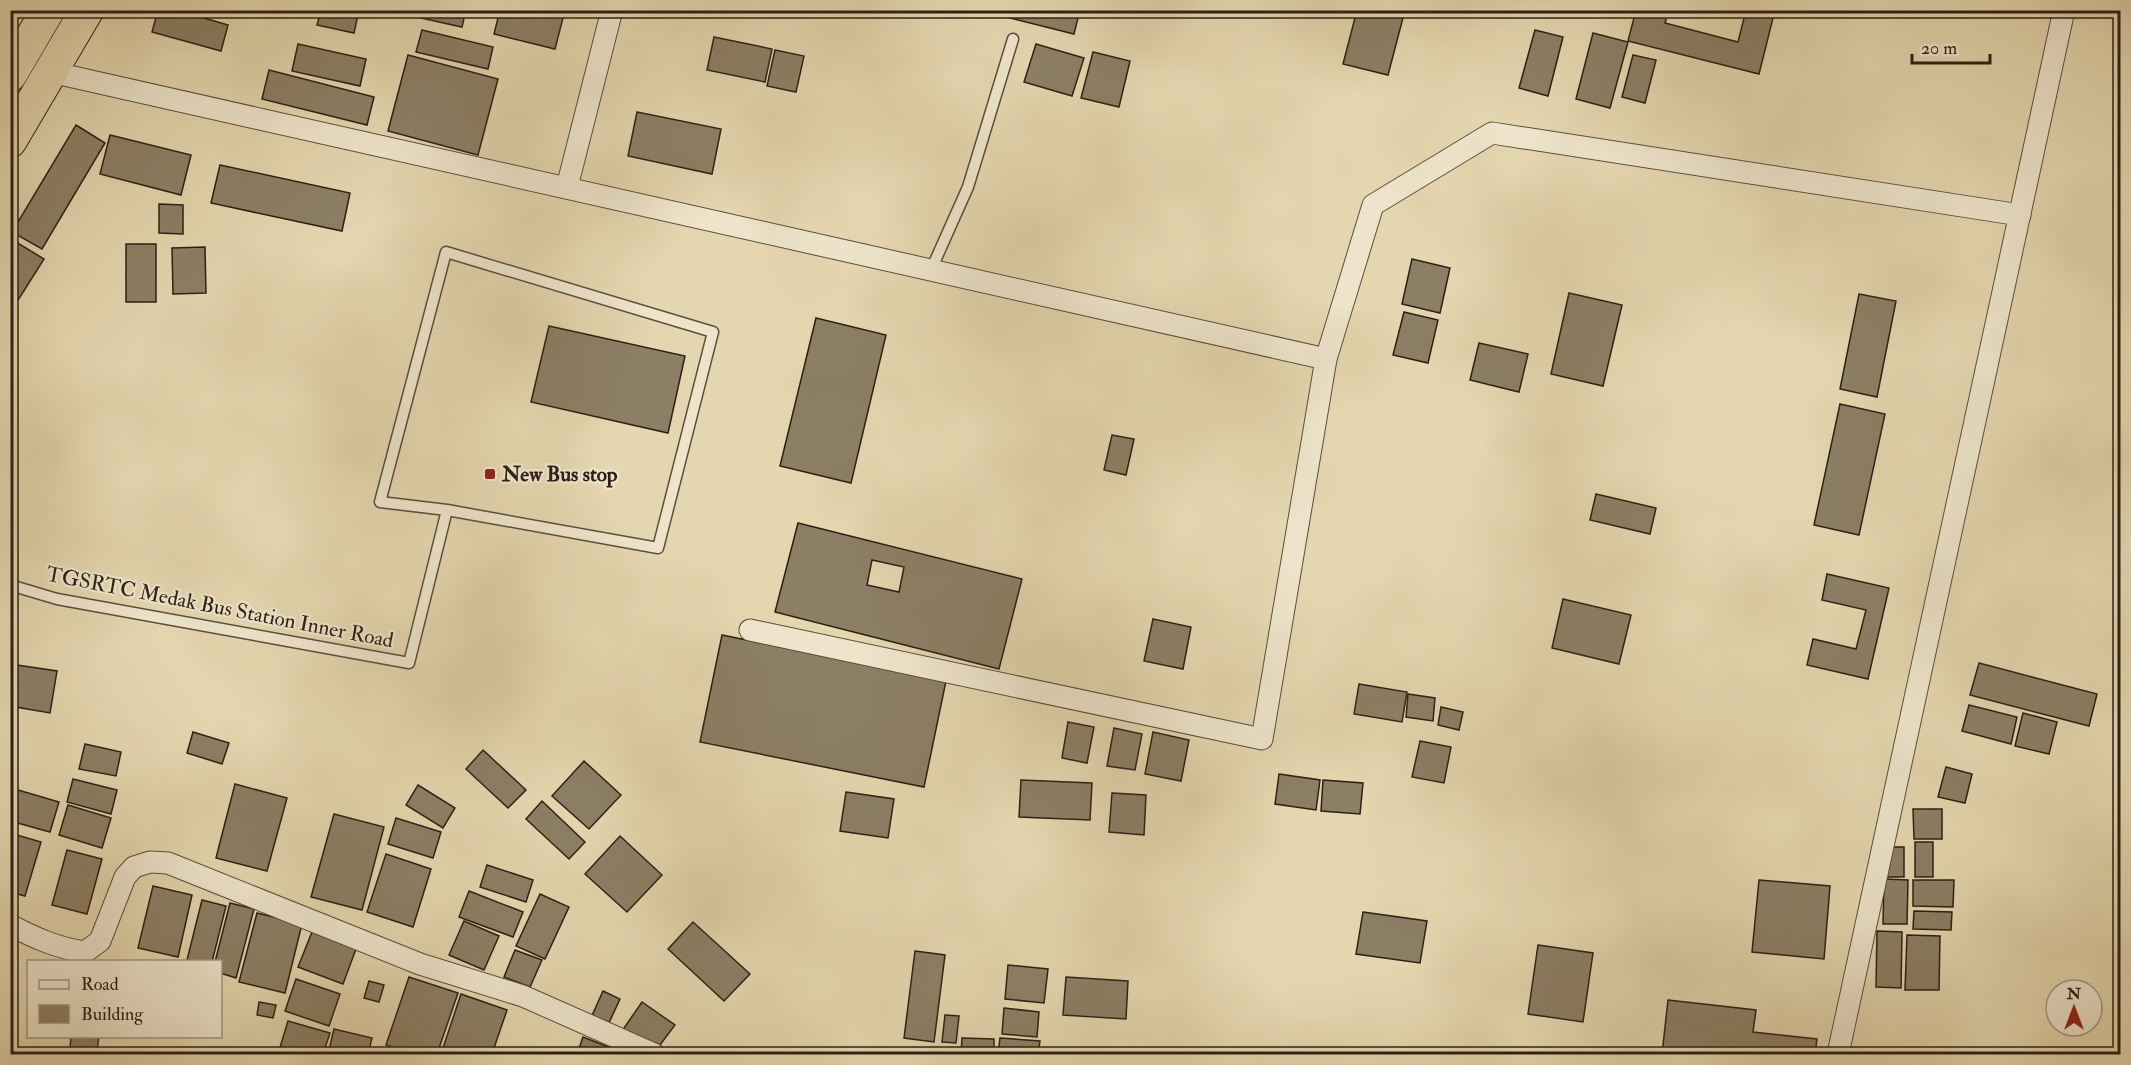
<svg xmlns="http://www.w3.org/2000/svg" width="2131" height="1065" font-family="'IM FELL Double Pica',serif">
<rect width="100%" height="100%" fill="#e4d6af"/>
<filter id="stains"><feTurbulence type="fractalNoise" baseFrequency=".00333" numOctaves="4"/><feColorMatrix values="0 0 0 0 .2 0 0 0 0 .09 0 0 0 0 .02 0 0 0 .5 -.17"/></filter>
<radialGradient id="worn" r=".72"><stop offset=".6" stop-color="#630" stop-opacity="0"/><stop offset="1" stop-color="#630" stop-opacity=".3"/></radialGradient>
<g fill="#8c7f65" stroke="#2c2015" stroke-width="1.5" fill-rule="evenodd">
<path d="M158,10H177L228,25L221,51L152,32Z"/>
<path d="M321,10H359L354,33L317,25Z"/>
<path d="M408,10H466L462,27L407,15Z"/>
<path d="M500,10H565L555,49L494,34Z"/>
<path d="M978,10H1080L1074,34Z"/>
<path d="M1357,10H1405L1388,75L1343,64Z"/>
<path d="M1636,10H1669L1665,23L1738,42L1746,10H1775L1759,74L1628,41Z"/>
<path d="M422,30L493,47L488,69L416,52Z"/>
<path d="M1535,30L1563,37L1548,96L1519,88Z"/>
<path d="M1593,33L1628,42L1610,108L1576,99Z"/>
<path d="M714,37L772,49L765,82L707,70Z"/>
<path d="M298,44L366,59L360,86L292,71Z"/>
<path d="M1036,44L1084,58L1072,96L1024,82Z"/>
<path d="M775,50L804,56L796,92L767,86Z"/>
<path d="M1093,52L1130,61L1119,107L1081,98Z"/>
<path d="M408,55L498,79L478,155L388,131Z"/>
<path d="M1633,55L1656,60L1645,103L1622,97Z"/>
<path d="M269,70L374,97L367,125L262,99Z"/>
<path d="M637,112L721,129L712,174L628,156Z"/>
<path d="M76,125L105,143L42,249L12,232Z"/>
<path d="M110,135L191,155L181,195L100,174Z"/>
<path d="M220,165L350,193L342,231L211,203Z"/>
<path d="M159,204L183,205V234L159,233Z"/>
<path d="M11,239L44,259L10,313V240Z"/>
<rect x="126" y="244" width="30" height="58"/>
<path d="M205,247L206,293L173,294L172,248Z"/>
<path d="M1412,259L1450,268L1440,313L1402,304Z"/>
<path d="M1569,293L1622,305L1603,386L1551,374Z"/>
<path d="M1859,294L1896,301L1877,397L1840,389Z"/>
<path d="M1404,312L1438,320L1428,363L1393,355Z"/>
<path d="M816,318L886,335L851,483L780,466Z"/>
<path d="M549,326L685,356L668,433L531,402Z"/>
<path d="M1479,343L1528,354L1519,392L1470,380Z"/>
<path d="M1840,404L1885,414L1859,535L1814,525Z"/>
<path d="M1112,435L1134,439L1126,475L1104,470Z"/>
<path d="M1596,494L1656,508L1650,534L1590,520Z"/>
<path d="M798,523L1022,579L999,669L775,612ZM872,560L904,567L899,592L867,585Z"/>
<path d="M1827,574L1889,588L1868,679L1807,665L1813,639L1856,649L1866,610L1822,600Z"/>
<path d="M1563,599L1631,615L1619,664L1552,648Z"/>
<path d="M1153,619L1191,627L1183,669L1144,661Z"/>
<path d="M722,635L946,681L924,787L700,742Z"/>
<path d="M1979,663L2097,694L2089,726L1970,695Z"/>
<path d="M10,664L57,671L50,713L10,706Z"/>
<path d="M1359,684L1407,692L1402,722L1354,714Z"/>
<path d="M1408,694L1435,698L1433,721L1406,717Z"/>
<path d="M1969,705L2017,717L2011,744L1962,731Z"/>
<path d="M1441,707L1463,712L1459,730L1438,725Z"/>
<path d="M2023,713L2057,722L2049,754L2015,746Z"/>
<path d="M1068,722L1094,727L1087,763L1062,758Z"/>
<path d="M1114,728L1142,734L1135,770L1107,766Z"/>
<path d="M193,732L229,743L222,764L187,753Z"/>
<path d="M1153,732L1189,740L1181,781L1145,774Z"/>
<path d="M1420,741L1451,747L1444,783L1412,777Z"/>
<path d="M85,744L121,752L116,776L79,769Z"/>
<path d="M483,750L526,790L508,808L466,769Z"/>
<path d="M584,761L621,795L589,829L552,796Z"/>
<path d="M1946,767L1972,774L1965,803L1938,797Z"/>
<path d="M1279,774L1320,780L1316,810L1275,804Z"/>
<path d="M73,779L117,790L111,814L67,802Z"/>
<path d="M1021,780L1092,783L1090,820L1019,817Z"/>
<path d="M1323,780L1363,783L1360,814L1321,811Z"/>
<path d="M235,784L287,798L267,871L216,858Z"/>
<path d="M418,785L455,808L443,828L406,805Z"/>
<path d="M18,790L59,802L50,832L10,821Z"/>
<path d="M846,792L894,799L888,838L840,831Z"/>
<path d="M1112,793L1146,795L1144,835L1109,832Z"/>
<path d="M542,801L585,842L569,859L526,819Z"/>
<path d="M68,805L111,818L102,848L59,835Z"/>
<path d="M1913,809H1942V839H1914Z"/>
<path d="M334,814L384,827L362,910L311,897Z"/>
<path d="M396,818L441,832L433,858L388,844Z"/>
<path d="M10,833L41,842L25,896L10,892Z"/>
<path d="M620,836L662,875L627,912L585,874Z"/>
<rect x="1915" y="842" width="18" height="35"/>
<path d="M1888,847H1904V877H1887Z"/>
<path d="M67,850L102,859L87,914L52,905Z"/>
<path d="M386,854L431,869L413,927L367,912Z"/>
<path d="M487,865L533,880L526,902L480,887Z"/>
<path d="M1884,879L1908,880L1907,924H1883Z"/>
<path d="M1759,880L1830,886L1824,959L1752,952Z"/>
<path d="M1913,880H1954L1953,907L1913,906Z"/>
<path d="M153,886L192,895L178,957L138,948Z"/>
<path d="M469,891L523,912L513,937L459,917Z"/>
<path d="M540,894L569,907L545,959L516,946Z"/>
<path d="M202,900L226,906L212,962L187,960Z"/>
<path d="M230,903L254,909L236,978L220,973V962H215Z"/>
<path d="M1914,911L1952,912L1951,930L1913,929Z"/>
<path d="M1363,912L1427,921L1420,963L1356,954Z"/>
<path d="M257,913L302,924L285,993L239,982Z"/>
<path d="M464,921L499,936L484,970L449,955Z"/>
<path d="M693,922L750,974L724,1001L668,949Z"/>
<path d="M1877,931L1902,932L1901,988L1876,987Z"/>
<path d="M312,932L356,949L343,984L298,967Z"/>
<path d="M1907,935L1940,936L1939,990H1905Z"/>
<path d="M1538,945L1593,953L1583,1022L1528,1014Z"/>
<path d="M515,950L542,960L530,987L504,977Z"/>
<path d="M915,951L945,955L934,1042L904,1038Z"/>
<path d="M1008,965L1048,969L1044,1003L1005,999Z"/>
<path d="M409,977L458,993L437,1054H414L386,1045Z"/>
<path d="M1066,977L1128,981L1126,1019L1063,1015Z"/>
<path d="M296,979L340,994L329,1026L285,1011Z"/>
<path d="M369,981L384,985L379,1002L364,998Z"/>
<path d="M603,991L620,999L607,1027L590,1020Z"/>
<path d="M461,994L507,1010L492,1054H441Z"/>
<path d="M1668,1000L1756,1010L1753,1032L1817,1039L1815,1054H1662Z"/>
<path d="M259,1002L276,1005L273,1018L257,1015Z"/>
<path d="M642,1002L675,1025L654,1053L622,1031Z"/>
<path d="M1004,1008L1039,1012L1037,1037L1002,1034Z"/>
<path d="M945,1015L959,1016L956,1043L942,1042Z"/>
<path d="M288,1021L330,1033L323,1054H278Z"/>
<path d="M334,1029L372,1038L368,1054H328Z"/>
<path d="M71,1036H99L97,1051L70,1048Z"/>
<path d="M583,1037L616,1050L615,1054H577Z"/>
<path d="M962,1038L994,1039V1054H961Z"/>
<path d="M1000,1038L1040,1041L1038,1054H998Z"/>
<path d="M869,1048L918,1052V1054H868Z"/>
<path d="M116,1051L159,1052V1054H116Z"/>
</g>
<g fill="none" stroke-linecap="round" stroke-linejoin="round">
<g stroke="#5a4e3c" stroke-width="13">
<g id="lane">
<path d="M931,270L968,187L1013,39"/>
<path d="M10,585L57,599L409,663L447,510L380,502L446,252L713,332L658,548L447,510"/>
</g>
</g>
<g stroke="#5a4e3c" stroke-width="23">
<g id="street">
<path d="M51,72L1326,359L1262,739L750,630"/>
<path d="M567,187L612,10"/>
<path d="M1326,359L1373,205L1492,133L2020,215"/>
<path d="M10,925C35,938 57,948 85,952L100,941L125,877L134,867L150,862L168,863L420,964L523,996L654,1054"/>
<path d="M1838,1054L2064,10"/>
</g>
</g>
<g stroke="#2c2015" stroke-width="35">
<g id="highway">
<path d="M10,75L48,10"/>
<path d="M10,141L87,10"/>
</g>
</g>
<use href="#lane" stroke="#ede4cb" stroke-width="10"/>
<use href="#street" stroke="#ede4cb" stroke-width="21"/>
<use href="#highway" stroke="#e4d6af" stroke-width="33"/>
</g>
<rect fill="#8f2418" stroke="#ede4cb" stroke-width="2" x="484" y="468" width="12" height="12" rx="3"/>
<g text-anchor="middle" stroke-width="4.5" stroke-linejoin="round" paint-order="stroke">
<g font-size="21" font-weight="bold" fill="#2c2015" stroke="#ede4cb" text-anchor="start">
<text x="502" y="481">New Bus stop</text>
</g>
<g font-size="21" fill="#2c2015" stroke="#ede4cb">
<text transform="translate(220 607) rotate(11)" y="7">TGSRTC Medak Bus Station Inner Road</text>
</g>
</g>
<rect width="2131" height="1065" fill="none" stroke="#e4d6af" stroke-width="36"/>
<rect x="12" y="12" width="2107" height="1041" fill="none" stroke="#2c2015" stroke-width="3"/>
<rect x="18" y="18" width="2095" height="1029" fill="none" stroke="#2c2015" stroke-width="1.5"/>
<rect x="27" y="960" width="195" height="78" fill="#ede4cb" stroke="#a09682" stroke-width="1.5"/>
<rect x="39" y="980" width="30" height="9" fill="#ede4cb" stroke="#a09682" stroke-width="1.5"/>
<text x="81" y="990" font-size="18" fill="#2c2015">Road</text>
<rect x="39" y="1005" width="30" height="18" fill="#8c7f65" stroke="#a09682" stroke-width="1.5"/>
<text x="81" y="1020" font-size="18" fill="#2c2015">Building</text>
<g transform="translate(2074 1008)"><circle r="28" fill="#ede4cb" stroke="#a09682" stroke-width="1.5"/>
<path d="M0-4.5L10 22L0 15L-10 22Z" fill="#8f2418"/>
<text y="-9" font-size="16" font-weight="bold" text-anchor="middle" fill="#2c2015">N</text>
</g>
<path d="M1912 54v9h78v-9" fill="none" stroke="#2c2015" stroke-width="3"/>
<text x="1921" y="54" font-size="18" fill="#2c2015" stroke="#ede4cb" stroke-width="4.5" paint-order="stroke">20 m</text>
<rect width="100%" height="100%" filter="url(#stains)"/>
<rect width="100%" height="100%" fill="url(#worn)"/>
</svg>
